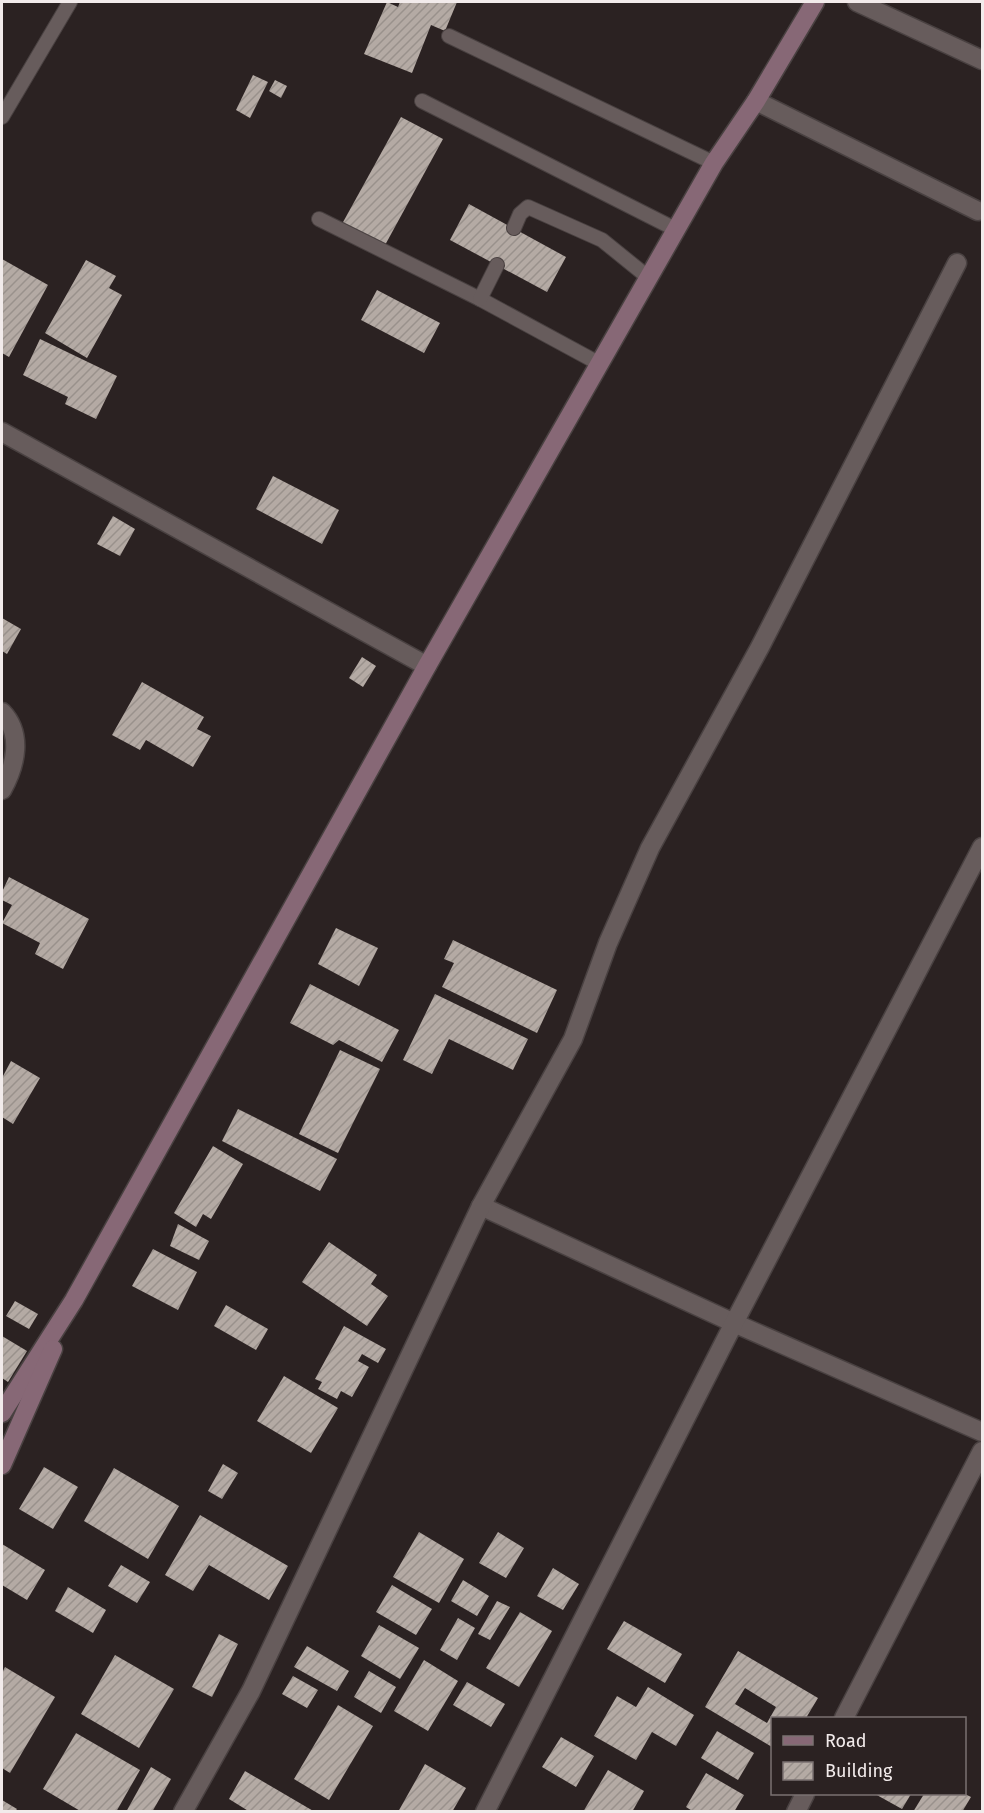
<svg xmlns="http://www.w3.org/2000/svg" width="984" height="1813" font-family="'Fira Sans',sans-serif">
<defs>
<pattern id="building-hatch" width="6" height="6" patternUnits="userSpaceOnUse" patternTransform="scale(1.5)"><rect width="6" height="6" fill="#b4aaa4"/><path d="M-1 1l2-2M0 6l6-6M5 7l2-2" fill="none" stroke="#99918c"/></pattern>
</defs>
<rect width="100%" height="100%" fill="#2b2222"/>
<g fill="url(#building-hatch)" fill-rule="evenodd">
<path d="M387,2L398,7L400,2H457L445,31L431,25L412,73L364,54Z"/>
<path d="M253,75L268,82L250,118L236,110Z"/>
<path d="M275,80L287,86L281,98L269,91Z"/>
<path d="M401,117L443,139L384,247L342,224Z"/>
<path d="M469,204L566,257L547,292L450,240Z"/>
<path d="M2,259L48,285L9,357L2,353Z"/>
<path d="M86,260L116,276L109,288L122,295L87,358L45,333Z"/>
<path d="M377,290L440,323L424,353L361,320Z"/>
<path d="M40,339L117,376L96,419L65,404L68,397L23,375Z"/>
<path d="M273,476L339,510L322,544L256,509Z"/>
<path d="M113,516L135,529L120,556L97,544Z"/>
<path d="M2,618L21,629L7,654L2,651Z"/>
<path d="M362,657L376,666L363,687L349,678Z"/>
<path d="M142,682L204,717L197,729L211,736L193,767L146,740L140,750L112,735Z"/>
<path d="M9,877L89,919L63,969L35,954L40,943L2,923L12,905L2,900V892Z"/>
<path d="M336,928L378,948L359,986L318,964Z"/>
<path d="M453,940L557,990L537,1033L442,987L454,963L444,959Z"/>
<path d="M310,984L399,1030L382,1062L339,1040L333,1045L290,1023Z"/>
<path d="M435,994L528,1039L513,1070L449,1039L432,1074L403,1060Z"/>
<path d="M340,1050L380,1069L338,1153L299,1134Z"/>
<path d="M11,1061L40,1078L13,1124L2,1117V1078Z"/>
<path d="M238,1109L337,1159L320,1191L222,1141Z"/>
<path d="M213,1146L243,1164L211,1219L203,1214L196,1227L174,1213Z"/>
<path d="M178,1224L209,1241L199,1260L170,1246Z"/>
<path d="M329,1242L377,1275L371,1284L388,1296L367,1326L302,1282Z"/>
<path d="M153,1249L197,1272L178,1310L132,1286Z"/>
<path d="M15,1301L38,1314L29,1329L6,1316Z"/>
<path d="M226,1305L268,1329L256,1350L214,1326Z"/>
<path d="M344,1326L386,1349L378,1363L362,1354L358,1361L369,1367L352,1397L341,1391L337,1399L318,1389L322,1382L315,1379Z"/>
<path d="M2,1336L27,1351L8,1382L2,1378Z"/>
<path d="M284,1376L338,1408L311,1453L257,1421Z"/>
<path d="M223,1464L238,1473L222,1499L208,1491Z"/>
<path d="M44,1467L78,1487L53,1529L19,1509Z"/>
<path d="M114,1468L179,1506L148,1559L84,1521Z"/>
<path d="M200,1515L288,1566L269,1600L209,1565L193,1591L165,1575Z"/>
<path d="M419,1532L464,1559L439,1603L393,1577Z"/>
<path d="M498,1532L524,1548L506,1578L479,1563Z"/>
<path d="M2,1544L45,1570L27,1600L2,1585Z"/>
<path d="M121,1565L150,1582L137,1603L108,1586Z"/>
<path d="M553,1568L579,1584L563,1610L537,1596Z"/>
<path d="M463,1580L489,1596L477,1616L451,1601Z"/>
<path d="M392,1585L432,1609L416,1635L376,1612Z"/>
<path d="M68,1587L106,1610L93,1633L55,1611Z"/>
<path d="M497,1601L510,1607L490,1640L478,1634Z"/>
<path d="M520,1612L552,1631L519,1687L486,1668Z"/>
<path d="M458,1618L475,1628L457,1660L440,1650Z"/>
<path d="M624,1621L682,1654L665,1683L607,1649Z"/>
<path d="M379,1625L419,1648L400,1679L361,1656Z"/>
<path d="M219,1634L238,1644L212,1697L192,1687Z"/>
<path d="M307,1646L349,1671L337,1691L294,1667Z"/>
<path d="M738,1651L818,1698L806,1718H772V1747L705,1707ZM745,1688L776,1707L767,1723L735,1704Z"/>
<path d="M115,1655L174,1689L139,1748L81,1714Z"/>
<path d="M424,1660L458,1681L428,1731L394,1711Z"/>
<path d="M5,1667L55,1697L10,1773L2,1768V1673Z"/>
<path d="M369,1671L396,1687L381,1713L354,1697Z"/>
<path d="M293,1676L318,1690L307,1708L282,1694Z"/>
<path d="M467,1682L505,1704L491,1727L453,1705Z"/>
<path d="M648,1687L694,1715L676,1746L652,1732L636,1760L594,1736L617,1696L636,1707Z"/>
<path d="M338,1705L373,1726L329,1800L294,1779Z"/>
<path d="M717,1731L754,1753L738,1780L701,1758Z"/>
<path d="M76,1733L140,1770L116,1812H82L43,1789Z"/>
<path d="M561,1737L594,1756L576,1787L542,1767Z"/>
<path d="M425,1764L466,1788L452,1812H398Z"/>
<path d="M151,1767L171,1779L152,1812H126Z"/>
<path d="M608,1770L644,1791L632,1812H583Z"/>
<path d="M245,1771L315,1812H250L229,1799Z"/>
<path d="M706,1773L744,1795L734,1812H694L686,1807Z"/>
<path d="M875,1794H911L902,1809Z"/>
<path d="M924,1794H965L971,1797L962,1812H913Z"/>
<path d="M2,1800L17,1809L15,1812H2Z"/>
</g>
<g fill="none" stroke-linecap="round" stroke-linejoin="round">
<g stroke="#494141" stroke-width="16">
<g id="lane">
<path d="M449,36L714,163"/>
<path d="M422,101L677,230"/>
<path d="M2,117L70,2"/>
<path d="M319,219L480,299L600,364"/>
<path d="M514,228L520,214L528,207L602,240L649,278"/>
<path d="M480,299L497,265"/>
</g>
</g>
<g stroke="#494141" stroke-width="21">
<g id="street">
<path d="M857,2L982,60"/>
<path d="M756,101L978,211"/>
<path d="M2,432L427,666"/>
<path d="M2,712C23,734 16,765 2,790"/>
<path d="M481,1206L734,1323L982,1432"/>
<path d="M844,1718L982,1451"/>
<path d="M183,1812L251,1691L481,1206L573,1039L608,943L650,848L760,647L957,263"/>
<path d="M485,1812L734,1323L982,847"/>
<path d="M796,1812L805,1794"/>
</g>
</g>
<g stroke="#494141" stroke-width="21">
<g id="secondary">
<path d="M2,1413L74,1300L427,666L714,163L756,101L815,2"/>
<path d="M2,1465L53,1349"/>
</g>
</g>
<use href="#lane" stroke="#675c5c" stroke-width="14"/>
<use href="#street" stroke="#675c5c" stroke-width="18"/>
<use href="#secondary" stroke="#876876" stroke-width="18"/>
</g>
<rect width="984" height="1813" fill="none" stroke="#f2ebeb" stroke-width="6"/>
<rect x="771" y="1717" width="195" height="78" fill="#2b2222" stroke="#7b7272" stroke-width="1.5"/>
<rect x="783" y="1736" width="30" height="9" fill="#876876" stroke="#7b7272" stroke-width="1.5"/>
<text x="825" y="1747" font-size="18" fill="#f2ebeb">Road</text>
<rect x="783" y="1762" width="30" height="18" fill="url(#building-hatch)" stroke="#7b7272" stroke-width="1.5"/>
<text x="825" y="1777" font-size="18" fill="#f2ebeb">Building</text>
</svg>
